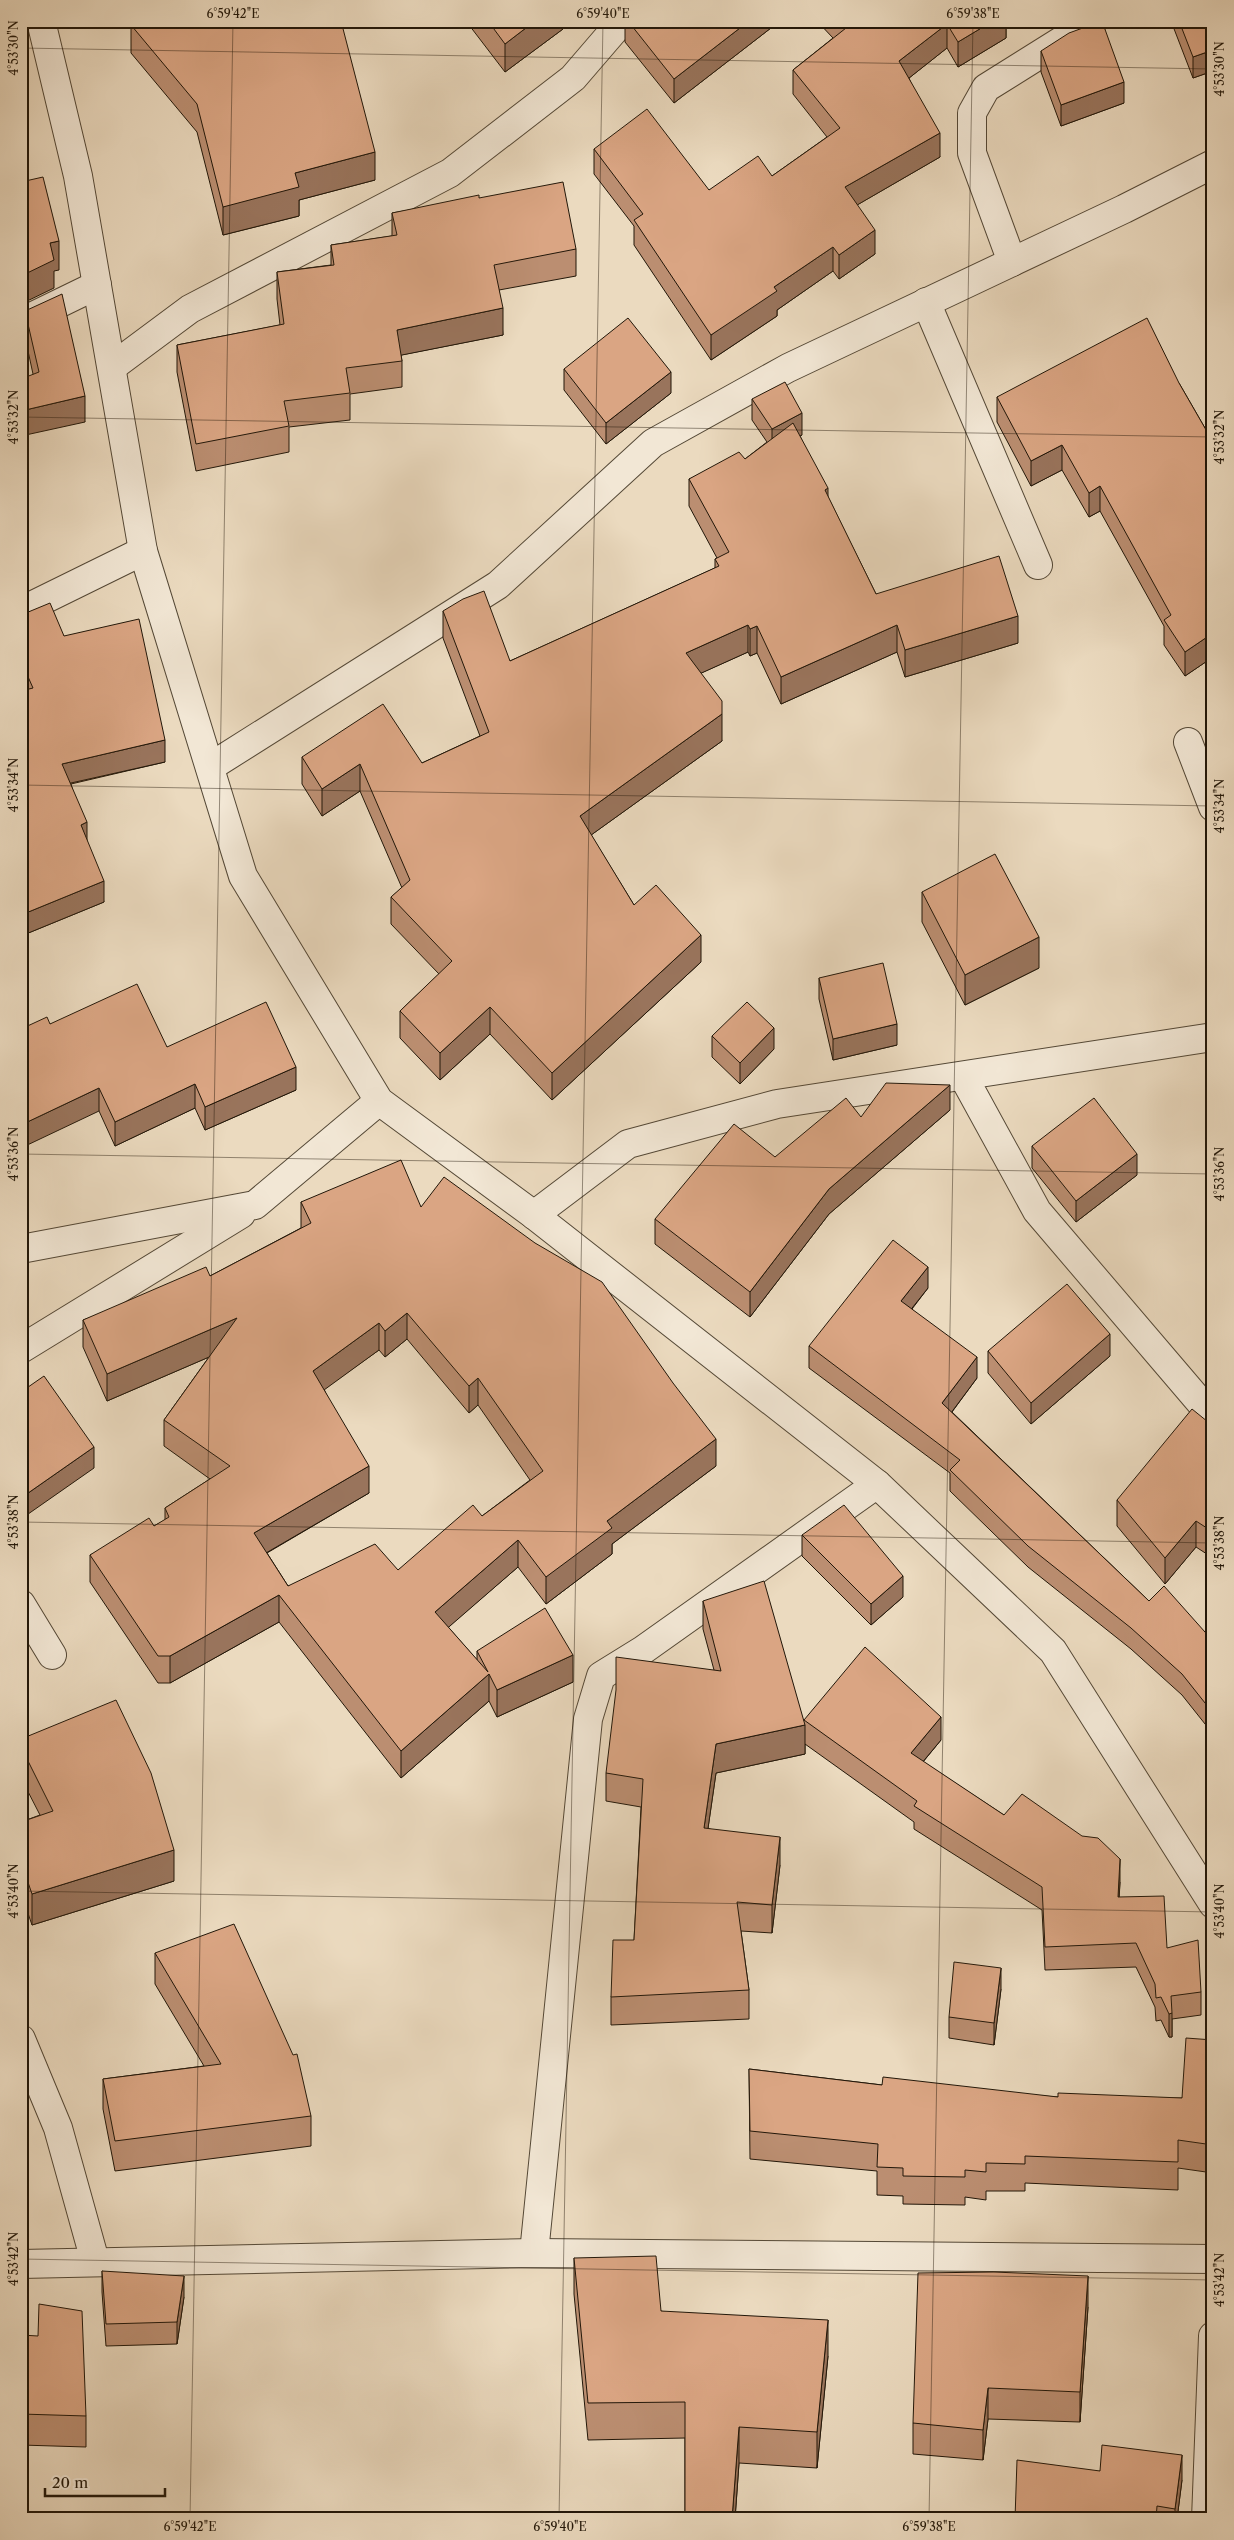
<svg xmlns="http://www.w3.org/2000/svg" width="1234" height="2540" font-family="'Libre Caslon Text',serif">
<rect width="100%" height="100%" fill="#ebdabf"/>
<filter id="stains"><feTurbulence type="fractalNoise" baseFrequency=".004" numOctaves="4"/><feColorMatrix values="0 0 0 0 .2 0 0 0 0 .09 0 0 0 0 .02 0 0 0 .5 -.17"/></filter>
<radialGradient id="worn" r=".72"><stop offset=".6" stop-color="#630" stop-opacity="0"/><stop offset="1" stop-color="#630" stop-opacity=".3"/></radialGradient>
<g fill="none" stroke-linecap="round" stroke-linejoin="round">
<g stroke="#544836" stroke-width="30">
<g id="minor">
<path d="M41,21L78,176L143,551L243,876L379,1101L534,1215L877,1484L1053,1651L1213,1904"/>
<path d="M1012,262L972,153V113L986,88L1093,21"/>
<path d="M926,302L1038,565"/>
<path d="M21,322L97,285"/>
<path d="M112,367L190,309L450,173L573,78L622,21"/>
<path d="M21,611L143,551"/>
<path d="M1188,742L1213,807"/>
<path d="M210,767L498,585L653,443L788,368L1124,209L1213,164"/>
<path d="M963,1076L1037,1211L1200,1402L1213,1413"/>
<path d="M534,1215L628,1144L777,1104L1213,1037"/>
<path d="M21,1249L255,1205L379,1101"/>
<path d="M21,1349L241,1214"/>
<path d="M21,1604L52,1655"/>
<path d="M21,2039L58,2128L95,2261"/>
<path d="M534,2253L588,1719L601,1676L643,1650L877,1484"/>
<path d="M21,2264L534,2253L1213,2259"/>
<path d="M1206,2519L1213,2336"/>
</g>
</g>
<use href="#minor" stroke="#f2e7d5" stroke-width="28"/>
</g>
<g fill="#bb8e71" stroke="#221709" fill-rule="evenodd">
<path d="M466,21H563V29L505,72Z"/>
<path d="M625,21H780L674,103L625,42Z"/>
<path d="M817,21H1006V38L958,67L947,48L909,78L940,157L857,205L875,254L839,279L833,271L777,310V316L711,360L634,245V226L594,174V149L709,190L772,176L827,137L793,94V70L833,38Z"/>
<path d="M1171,21H1213V71L1193,78Z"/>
<path d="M131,25L375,180L299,200V216L223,235L197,132L131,53Z"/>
<path d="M1041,51L1124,103L1061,126L1041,72Z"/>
<path d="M479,198L576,249V276L499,290L503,335L401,355L402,361V387L350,394V420L289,427V452L196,471L177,372V345L280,325L277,299V272L331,265V245L392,236V213Z"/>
<path d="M25,311L85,422L33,374L25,337Z"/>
<path d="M564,369L671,393L606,444L564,390Z"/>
<path d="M1179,383L1213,442V657L1185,676L1164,645V626L1100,511L1089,517L1062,470L1031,486L997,422V397Z"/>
<path d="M752,399L802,435L800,436L828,497L876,594L1018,643L905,677L897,652L781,704L757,653L750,656L748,652L701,673L722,741L591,835L634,905L701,962L552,1100L490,1034L440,1080L400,1038V1011L439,974L391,924V897L402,888L360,791L322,816L302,784V757L422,763L480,736L443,638V611L510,661L715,568V559L717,558L689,506V479L745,459L767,442L752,420Z"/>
<path d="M21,615L64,636L165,762L71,784L104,902L21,936V806L23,805L21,799V691L25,690L21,682Z"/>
<path d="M922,892L1039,968L965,1005L922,922Z"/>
<path d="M819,978L897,1045L833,1060L819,999Z"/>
<path d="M50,1024L167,1047L296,1090L205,1130L195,1108L115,1146L99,1111Z"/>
<path d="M712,1036L774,1049L740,1084L712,1057Z"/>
<path d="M950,1110L829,1214L750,1317L655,1244V1219L775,1157L861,1117Z"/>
<path d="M1032,1146L1137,1175L1076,1222L1032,1168Z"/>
<path d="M301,1202L421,1207L716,1466L612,1544V1554L546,1604L518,1567L448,1627L477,1660V1651L573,1682L497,1717L489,1701L401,1778L279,1622L170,1683H158L90,1582V1555L154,1526L165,1520V1508L210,1479L164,1446V1420L209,1357L107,1401L83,1347V1320L210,1276L301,1228ZM407,1339L469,1413L478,1405L530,1480L482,1516L398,1570L288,1586L267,1553L369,1493L324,1389L379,1350L385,1357Z"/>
<path d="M928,1288L912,1309L977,1378L952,1412L1149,1601L1213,1641V1734L1182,1695L1131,1649L1028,1567L950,1491V1473L809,1368V1346Z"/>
<path d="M988,1351L1110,1356L1031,1424L988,1373Z"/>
<path d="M1213,1426V1558L1196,1547L1165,1584L1117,1526V1500Z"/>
<path d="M802,1535L903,1597L871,1625L802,1556Z"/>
<path d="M703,1601L804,1721V1720L941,1740L923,1762L1004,1815L1120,1882L1119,1897L1167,1948L1201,1992V2015L1172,2019V2037H1169L1161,2020L1156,2021L1155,2007L1136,1967L1045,1970L1042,1910L914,1829V1822L805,1744V1754L716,1773L708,1828L780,1865L772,1933L741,1931L749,1990V2019L611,2025V1997L634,1940L641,1807L606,1801V1773L714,1670L703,1629Z"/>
<path d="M21,1739L174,1881L32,1925L21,1893V1822L40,1815L21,1778Z"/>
<path d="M155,1953L311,2116V2146L115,2171L103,2109V2079L204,2066L155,1984Z"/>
<path d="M1001,1989L994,2045L949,2038V2017Z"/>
<path d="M1213,2040V2173L1178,2168V2190L1025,2183V2191H986V2200L965,2197V2205L903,2204V2196L877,2195V2171L750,2159L749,2069L882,2085L1058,2097L1182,2098Z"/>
<path d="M574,2258L661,2311L828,2356L817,2468L739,2463L735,2519H685V2438L588,2440L574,2294Z"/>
<path d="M102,2271L184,2297L177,2344L106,2346L102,2292Z"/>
<path d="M1088,2307L1080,2422L988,2419L983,2460L913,2454V2423Z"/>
<path d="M21,2335L86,2416V2447L21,2445Z"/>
<path d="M1100,2471L1182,2480L1177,2519H1015Z"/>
</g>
<g fill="#99745c" stroke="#221709">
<path d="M535,21H563V29L505,72V44Z"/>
<path d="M749,21H780L674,103V79Z"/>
<path d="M993,21H1006V38L958,67V42Z"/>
<path d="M947,24V48L899,86V61Z"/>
<path d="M1213,50V71L1193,78V57Z"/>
<path d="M1124,82V103L1061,126V105Z"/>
<path d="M940,133V157L845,212V187Z"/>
<path d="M375,152V180L299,200V216L223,235V207L295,173Z"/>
<path d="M875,230V254L839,279V255Z"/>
<path d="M59,241V270L54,271V288L21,304V276L50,243Z"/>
<path d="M833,247V271L777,310V316L711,360V335L774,287Z"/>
<path d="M503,308V335L397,356V330Z"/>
<path d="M671,372V393L606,444V423Z"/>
<path d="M85,396V422L21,436V411Z"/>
<path d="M802,413V435L772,450V429Z"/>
<path d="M1062,445V470L1031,486V461Z"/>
<path d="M24,456V482L21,483V457Z"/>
<path d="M1100,486V511L1089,517V493Z"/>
<path d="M828,488V515L825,490Z"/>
<path d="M1018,616V643L905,677V650Z"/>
<path d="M748,625V652L686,680V653Z"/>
<path d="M897,625V652L781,704V677Z"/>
<path d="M757,626V653L750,656V629Z"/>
<path d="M1213,633V657L1185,676V652Z"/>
<path d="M722,714V741L580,843V816Z"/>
<path d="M165,740V762L62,785V764Z"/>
<path d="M360,764V791L322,816V789Z"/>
<path d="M87,822V843L81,825Z"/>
<path d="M104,881V902L21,936V915Z"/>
<path d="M701,935V962L552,1100V1073Z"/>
<path d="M1039,937V968L965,1005V975Z"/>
<path d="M490,1007V1034L440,1080V1053Z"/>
<path d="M897,1024V1045L833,1060V1039Z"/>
<path d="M774,1028V1049L740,1084V1063Z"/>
<path d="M296,1067V1090L205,1130V1107Z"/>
<path d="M195,1084V1108L115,1146V1122Z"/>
<path d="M950,1085V1110L829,1214L750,1317V1292L829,1189Z"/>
<path d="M99,1088V1111L21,1148V1125Z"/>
<path d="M1137,1154V1175L1076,1222V1201Z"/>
<path d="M928,1267V1288L901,1322V1301Z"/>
<path d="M407,1313V1339L385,1357V1331Z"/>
<path d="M237,1318V1345L107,1401V1374Z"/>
<path d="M379,1323V1350L313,1398V1371Z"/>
<path d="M1110,1334V1356L1031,1424V1403Z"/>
<path d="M977,1357V1378L942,1425V1403Z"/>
<path d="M478,1378V1405L469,1413V1386Z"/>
<path d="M716,1439V1466L612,1544V1554L546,1604V1577L607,1521Z"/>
<path d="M94,1447V1468L21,1519V1498Z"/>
<path d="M369,1466V1493L254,1560V1533Z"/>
<path d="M1196,1521V1547L1165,1584V1558Z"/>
<path d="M518,1540V1567L435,1639V1612Z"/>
<path d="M903,1576V1597L871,1625V1604Z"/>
<path d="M279,1595V1622L170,1683V1656Z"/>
<path d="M573,1655V1682L497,1717V1690Z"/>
<path d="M489,1674V1701L401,1778V1751Z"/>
<path d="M941,1717V1740L911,1776V1753Z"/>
<path d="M805,1725V1754L716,1773L704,1856V1828L716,1744Z"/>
<path d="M780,1837V1865L772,1933V1905Z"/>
<path d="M174,1850V1881L32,1925V1894Z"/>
<path d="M1120,1859V1882L1118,1920V1897Z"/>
<path d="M1001,1968V1989L994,2045V2023Z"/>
<path d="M1172,2013V2037H1169V2014Z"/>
<path d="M184,2276V2297L177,2344V2322Z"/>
<path d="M1088,2276V2307L1080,2422V2392Z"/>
<path d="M828,2320V2356L817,2468V2432Z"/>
<path d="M988,2388V2419L983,2460V2430Z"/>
<path d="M739,2427V2463L735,2519H732Z"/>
<path d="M1182,2455V2480L1177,2519H1175V2509Z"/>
</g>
<g fill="#daa583" stroke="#221709" fill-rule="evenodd">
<path d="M135,21H341L375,152L295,173L299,187L223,207L197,104L131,25Z"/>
<path d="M488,21H535L505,44Z"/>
<path d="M628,21H749L674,79Z"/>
<path d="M840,21H993L958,42L947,24L899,61L940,133L845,187L875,230L839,255L833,247L774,287L777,291L711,335L634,220L643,214L594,149L647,109L709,190L758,156L772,176L840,128L793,70L846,28Z"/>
<path d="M1102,21L1124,82L1061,105L1041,51L1069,33Z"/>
<path d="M1179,21H1213V50L1193,57Z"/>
<path d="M43,177L59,241L50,243L54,260L21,276V182Z"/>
<path d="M563,182L576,249L494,265L503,308L397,330L402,361L346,368L350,393L284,401L289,426L196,444L177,345L284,324L277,272L334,265L331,245L397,235L392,213L479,195V198Z"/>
<path d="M62,294L85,396L21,411V379L39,372L25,311Z"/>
<path d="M628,318L671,372L606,423L564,369Z"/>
<path d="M1147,318L1179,383L1213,442V633L1185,652L1164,620L1171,615L1100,486L1089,493L1062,445L1031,461L997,397Z"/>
<path d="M785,382L802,413L772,429L752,399Z"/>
<path d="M793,423L828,488L825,490L876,594L999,556L1018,616L905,650L897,625L781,677L757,626L750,629L748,625L686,653L722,701V714L580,816L634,905L656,885L701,935L552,1073L490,1007L440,1053L400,1011L452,961L391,897L410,880L360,764L322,789L302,757L383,704L422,763L489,732L443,611L463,599L484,591L510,661L719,566L715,559L729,552L689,479L739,452L745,459Z"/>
<path d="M21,448L24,456L21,457Z"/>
<path d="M50,603L64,636L139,619L165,740L62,764L87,822L81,825L104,881L21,915V806L27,803L21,778V691L33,688L21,661V615Z"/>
<path d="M995,854L1039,937L965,975L922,892Z"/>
<path d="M883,963L897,1024L833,1039L819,978Z"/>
<path d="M137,984L167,1047L266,1002L296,1067L205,1107L195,1084L115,1122L99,1088L21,1125V1029L47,1017L50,1024Z"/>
<path d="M747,1002L774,1028L740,1063L712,1036Z"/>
<path d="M886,1083L950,1085L829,1189L750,1292L655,1219L734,1124L775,1157L846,1098L861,1117Z"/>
<path d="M1094,1098L1137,1154L1076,1201L1032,1146Z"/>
<path d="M401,1160L421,1207L444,1177L535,1243L602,1282L673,1383L716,1439L607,1521L612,1528L546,1577L518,1540L435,1612L488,1672L477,1651L545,1608L573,1655L497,1690L489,1674L401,1751L279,1595L170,1656H158L90,1555L149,1518L154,1526L169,1517L165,1508L230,1466L164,1420L237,1318L107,1374L83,1320L206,1267L210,1276L311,1223L301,1202ZM407,1313L469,1386L478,1378L543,1471L482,1516L473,1505L398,1570L375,1544L288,1586L254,1533L369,1466L313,1371L379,1323L385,1331Z"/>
<path d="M893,1240L928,1267L901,1301L977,1357L942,1403L1149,1601L1164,1586L1213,1641V1713L1182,1674L1131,1628L1028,1546L950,1470L960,1460L809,1346Z"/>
<path d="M1067,1284L1110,1334L1031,1403L988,1351Z"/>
<path d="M44,1376L94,1447L21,1498V1392Z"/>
<path d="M1192,1409L1213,1426V1532L1196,1521L1165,1558L1117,1500Z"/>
<path d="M844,1505L903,1576L871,1604L802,1535Z"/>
<path d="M764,1581L805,1725L716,1744L704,1828L780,1837L772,1905L737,1902L749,1990L611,1997L613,1940H634L643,1779L606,1773L616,1690V1657L721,1671L703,1601Z"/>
<path d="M865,1647L941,1717L911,1753L1004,1815L1022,1794L1082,1836L1098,1838L1120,1859L1118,1897L1164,1896L1167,1948L1198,1940L1201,1992L1171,1996L1172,2013L1169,2014L1161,1997L1156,1998L1155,1984L1136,1943L1045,1947L1042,1887L914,1806L917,1801L804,1720Z"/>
<path d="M116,1700L151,1773L174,1850L32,1894L21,1862V1822L53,1811L21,1747V1739Z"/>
<path d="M234,1924L293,2055L297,2054L311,2116L115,2141L103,2079L221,2064L155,1953Z"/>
<path d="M954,1962L1001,1968L994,2023L949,2017Z"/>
<path d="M1186,2038L1213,2040V2145L1178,2140V2162L1025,2156V2164L986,2163V2172L965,2170V2177L903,2176V2168L877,2167L878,2144L750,2131L749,2069L882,2085L883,2077L1058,2097V2093L1182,2098Z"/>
<path d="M656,2256L661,2311L828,2320L817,2432L739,2427L732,2519H685V2402L588,2403L574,2258Z"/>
<path d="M102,2271L184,2276L177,2322L106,2324Z"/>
<path d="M994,2272L1088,2276L1080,2392L988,2388L983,2430L913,2423L918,2273Z"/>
<path d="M39,2304L82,2311L86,2416L21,2414V2335L38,2336Z"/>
<path d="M1102,2445L1182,2455L1175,2509L1157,2506L1156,2519H1015L1017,2460L1100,2471Z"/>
</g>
<path fill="none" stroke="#221709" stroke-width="1" stroke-opacity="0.45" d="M21,48L1213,69M21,417L1213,437M21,785L1213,806M21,1154L1213,1174M21,1522L1213,1543M21,1891L1213,1912M21,2259L1213,2280M190,2519L233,21M559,2519L603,21M929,2519L973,21"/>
<rect width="1234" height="2540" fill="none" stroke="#ebdabf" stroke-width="55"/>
<path d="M45 2488v8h120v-8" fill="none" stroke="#221709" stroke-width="2.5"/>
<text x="52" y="2488" font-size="15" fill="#221709" stroke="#f2e7d5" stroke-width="4" paint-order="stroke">20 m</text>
<rect x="28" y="28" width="1178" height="2484" fill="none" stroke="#221709" stroke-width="2"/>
<g font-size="12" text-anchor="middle" fill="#221709">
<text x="233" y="18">6°59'42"E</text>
<text x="603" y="18">6°59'40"E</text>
<text x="973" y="18">6°59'38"E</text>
<text transform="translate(14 48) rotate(-90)" y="4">4°53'30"N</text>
<text transform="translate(1220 69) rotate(-90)" y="4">4°53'30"N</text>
<text transform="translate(14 417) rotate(-90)" y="4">4°53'32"N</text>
<text transform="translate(1220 437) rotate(-90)" y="4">4°53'32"N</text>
<text transform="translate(14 785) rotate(-90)" y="4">4°53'34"N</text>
<text transform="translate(1220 806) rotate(-90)" y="4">4°53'34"N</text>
<text transform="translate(14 1154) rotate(-90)" y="4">4°53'36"N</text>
<text transform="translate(1220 1174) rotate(-90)" y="4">4°53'36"N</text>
<text transform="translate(14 1522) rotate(-90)" y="4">4°53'38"N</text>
<text transform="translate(1220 1543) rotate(-90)" y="4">4°53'38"N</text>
<text transform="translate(14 1891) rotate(-90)" y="4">4°53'40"N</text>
<text transform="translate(1220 1911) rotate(-90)" y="4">4°53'40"N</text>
<text transform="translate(14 2259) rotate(-90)" y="4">4°53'42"N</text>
<text transform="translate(1220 2280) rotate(-90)" y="4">4°53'42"N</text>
<text x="190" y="2531">6°59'42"E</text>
<text x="560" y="2531">6°59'40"E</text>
<text x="929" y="2531">6°59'38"E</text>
</g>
<rect width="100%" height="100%" filter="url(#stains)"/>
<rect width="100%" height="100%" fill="url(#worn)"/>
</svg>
